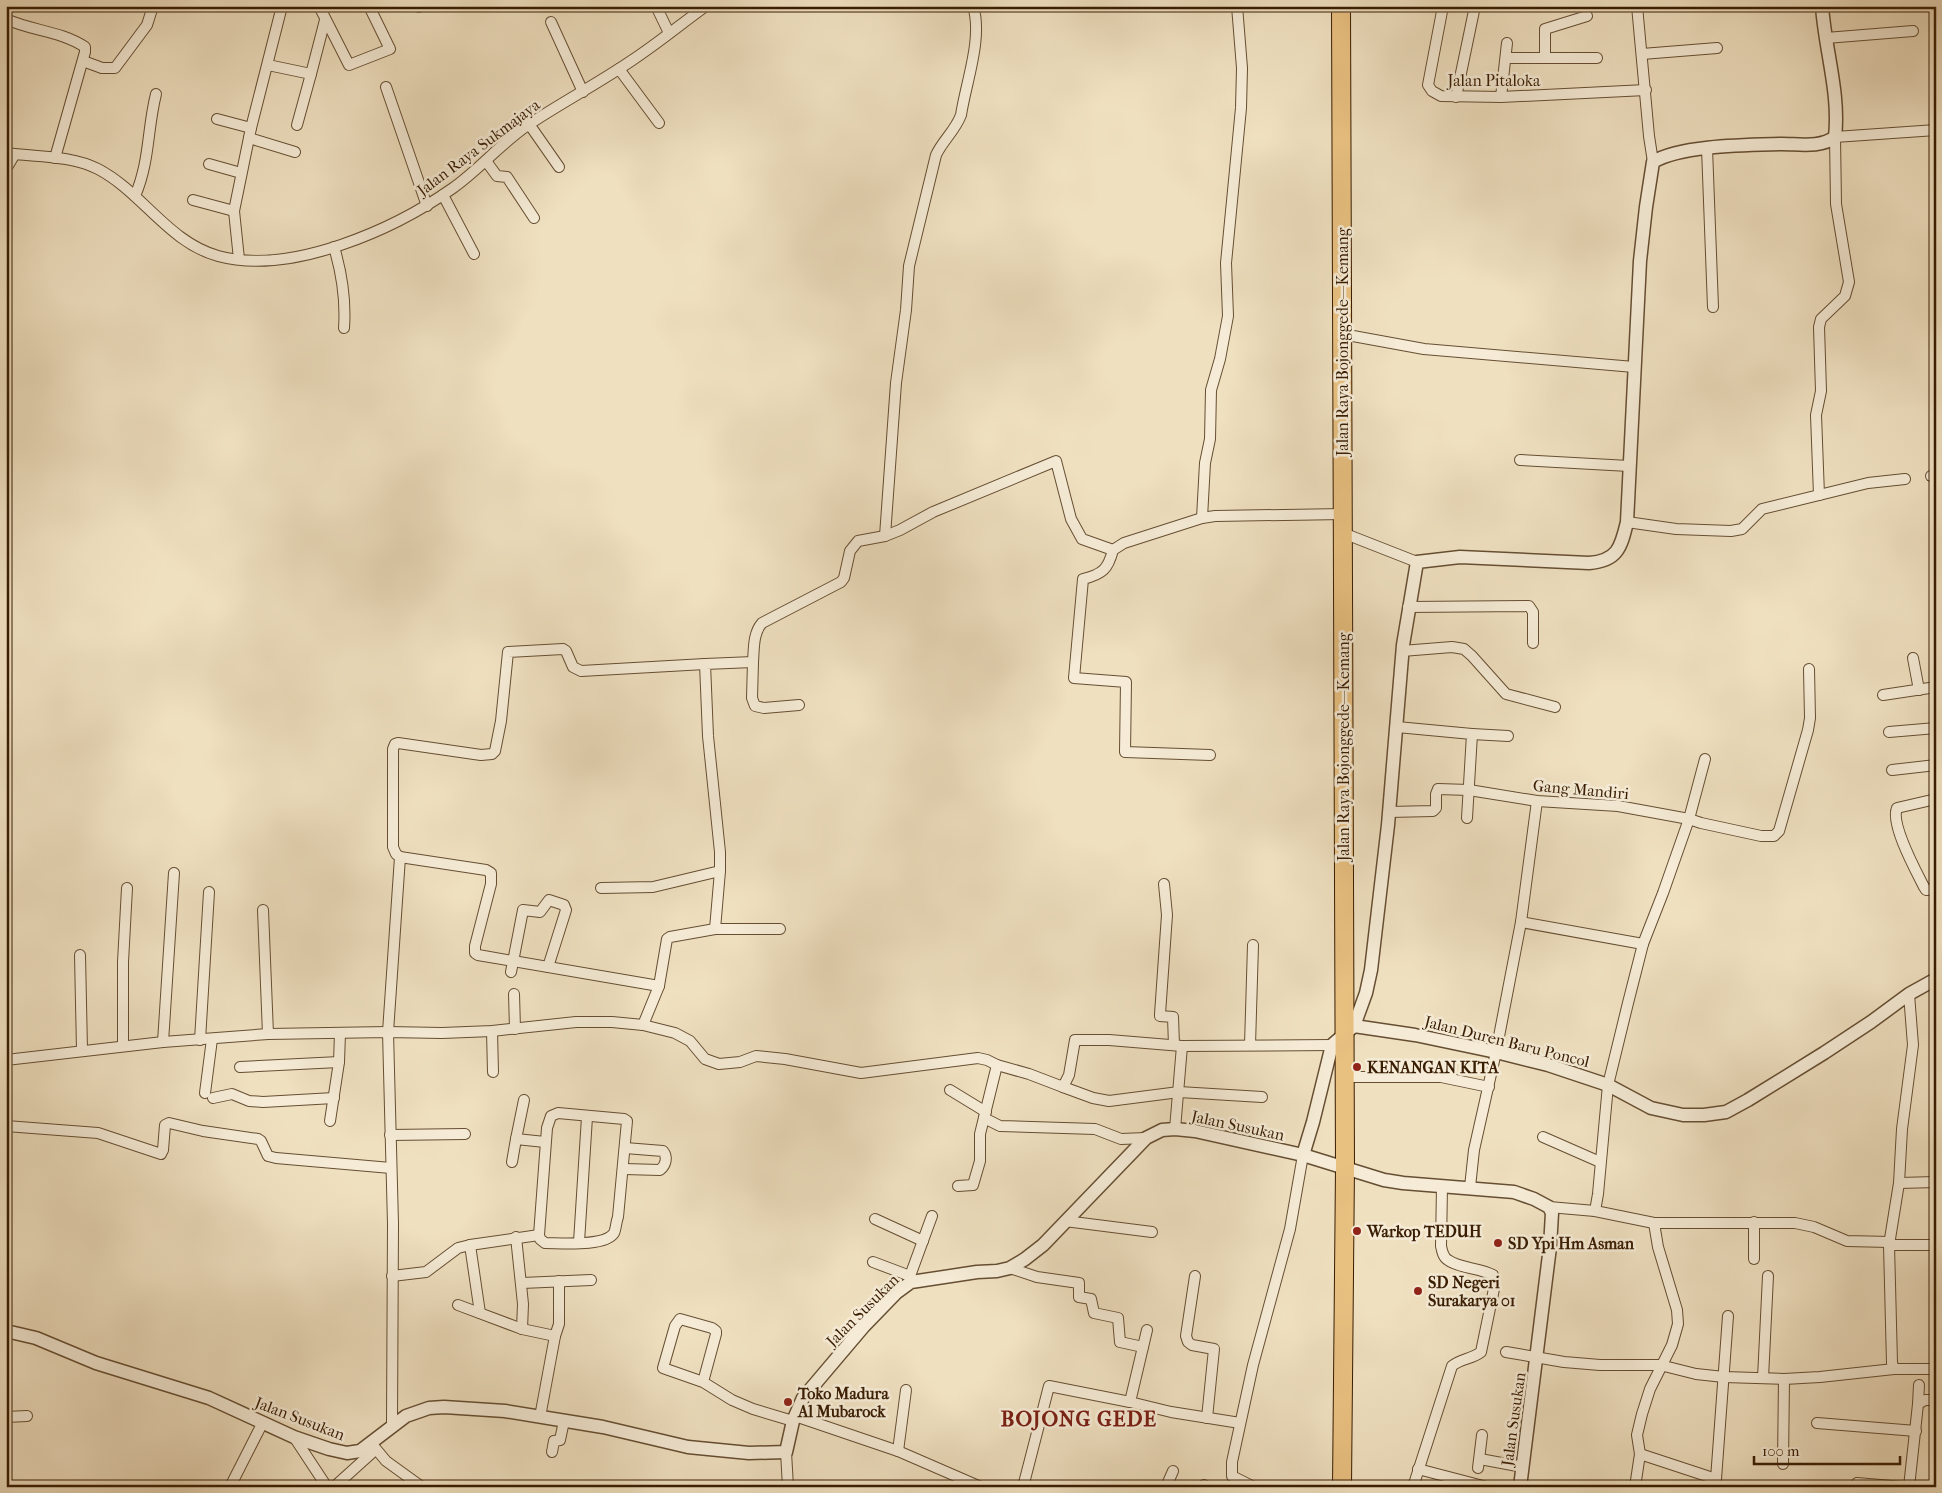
<svg xmlns="http://www.w3.org/2000/svg" width="1942" height="1493" font-family="'IM FELL French Canon',serif">
<rect width="100%" height="100%" fill="#efe0c0"/>
<filter id="stains"><feTurbulence type="fractalNoise" baseFrequency=".004" numOctaves="4"/><feColorMatrix values="0 0 0 0 .2 0 0 0 0 .09 0 0 0 0 .02 0 0 0 .5 -.17"/></filter>
<radialGradient id="worn" r=".72"><stop offset=".6" stop-color="#630" stop-opacity="0"/><stop offset="1" stop-color="#630" stop-opacity=".3"/></radialGradient>
<g fill="none" stroke-linecap="round" stroke-linejoin="round">
<g stroke="#664e32" stroke-width="12">
<g id="minor">
<path d="M319,6L349,65L390,49L369,6"/>
<path d="M418,6L419,7"/>
<path d="M656,6L669,33"/>
<path d="M1443,6L1428,85L1432,91L1441,96L1501,97L1646,90"/>
<path d="M1637,6L1649,136L1653,162"/>
<path d="M6,19C32,31 61,31 85,47V52L55,158"/>
<path d="M551,22L583,92"/>
<path d="M1826,38L1913,31"/>
<path d="M1642,54L1717,48"/>
<path d="M1506,58H1597"/>
<path d="M1545,58V29L1587,16"/>
<path d="M83,61L102,68H115L147,25L153,6"/>
<path d="M268,65L311,74L325,20"/>
<path d="M619,69L659,123"/>
<path d="M386,87L427,206"/>
<path d="M1456,97L1475,6"/>
<path d="M1501,97L1507,43"/>
<path d="M217,119L251,128"/>
<path d="M529,124L559,167"/>
<path d="M297,125L311,74"/>
<path d="M249,138L295,152"/>
<path d="M1707,148L1713,307"/>
<path d="M6,153C36,157 71,155 98,169C142,192 168,242 218,256C291,276 395,229 453,188C480,169 501,143 528,125C561,103 597,84 631,61C657,44 681,24 706,6"/>
<path d="M486,161L497,176L507,177L534,218"/>
<path d="M209,164L241,173"/>
<path d="M6,169L15,154"/>
<path d="M443,195L474,254"/>
<path d="M135,196C150,161 147,130 156,94"/>
<path d="M193,200L234,211"/>
<path d="M334,247C342,274 346,300 344,328"/>
<path d="M239,259L234,211L251,128L282,6"/>
<path d="M1342,334L1424,349L1634,367"/>
<path d="M1520,460L1629,466"/>
<path d="M1931,476H1936"/>
<path d="M1819,495L1816,415L1821,391L1819,327L1821,319L1845,296L1849,282L1836,204L1835,137L1936,130"/>
<path d="M1202,518L1205,463L1210,439L1211,390L1220,359L1228,316L1226,263L1241,108L1242,68L1237,6"/>
<path d="M1627,522L1676,529L1731,531L1742,529L1762,509L1868,483L1905,479"/>
<path d="M1343,533L1417,562"/>
<path d="M885,536L896,383L906,310L909,266L936,155C943,140 955,131 961,115C966,82 983,38 973,6"/>
<path d="M1408,607L1529,606L1533,612V643"/>
<path d="M1402,651L1452,647L1464,649L1472,656L1506,694L1555,707"/>
<path d="M1913,658L1919,690"/>
<path d="M753,662L752,698L755,706L764,708L799,705"/>
<path d="M1883,695L1936,687"/>
<path d="M1397,727L1472,734L1467,818"/>
<path d="M1889,732L1936,728"/>
<path d="M1472,734L1508,736"/>
<path d="M1210,755L1125,752L1126,682L1074,678L1083,579C1103,574 1108,569 1113,550L1124,543L1202,518L1215,516L1343,514"/>
<path d="M1892,770L1936,765"/>
<path d="M1936,799L1897,808C1890,824 1916,871 1924,887L1926,890L1936,889"/>
<path d="M1537,801L1521,922L1643,944"/>
<path d="M1389,812L1433,811L1436,808V794L1438,789L1469,790L1537,801L1618,806L1689,819L1701,823L1761,836H1774L1779,831L1808,730L1810,718L1809,669"/>
<path d="M720,871V852L708,736L705,664L753,662C754,649 753,633 762,623L841,582L844,578L850,551L858,541L885,536L900,530L933,512L1056,461L1071,519L1082,539L1113,550"/>
<path d="M1164,884L1167,915L1160,1014V1016L1173,1017L1174,1045"/>
<path d="M601,888L653,887L720,871L715,929"/>
<path d="M263,910L268,1034"/>
<path d="M80,955L82,1050"/>
<path d="M511,972L523,910L540,912L549,900L564,905L566,910L548,967"/>
<path d="M659,986L478,955L475,953V946L491,884V873L486,870L400,857L396,854L393,847V749L395,744L398,743L481,755L492,754L495,751L501,721L508,652L563,649L566,651L573,667L581,671L705,664"/>
<path d="M514,994L515,1029"/>
<path d="M643,1025L659,986L667,939L670,937L715,929H780"/>
<path d="M492,1031L493,1072"/>
<path d="M200,1040L209,892"/>
<path d="M163,1042L174,873"/>
<path d="M1250,1045L1253,945"/>
<path d="M123,1046V962L127,888"/>
<path d="M6,1060L163,1042L268,1034L388,1032L442,1033L492,1031L576,1022H612L643,1025L675,1033L690,1041L705,1059L719,1064L740,1062L756,1056L785,1059L861,1073L978,1058L987,1060L997,1065L1029,1074L1063,1087L1069,1075L1075,1040H1109L1182,1046L1332,1045"/>
<path d="M240,1067L339,1062"/>
<path d="M1344,1077H1441L1489,1087"/>
<path d="M1063,1087L1093,1098L1109,1101L1179,1092L1262,1097"/>
<path d="M950,1090L986,1112"/>
<path d="M205,1093L212,1039"/>
<path d="M213,1098L232,1094L249,1101L263,1102L334,1098"/>
<path d="M558,1113L624,1119L627,1121L618,1217C616,1222 616,1229 614,1233C605,1247 561,1243 545,1243L540,1239L539,1235L547,1128L551,1116Z"/>
<path d="M984,1118L1000,1126L1095,1129L1121,1139L1146,1138"/>
<path d="M330,1121L339,1062L340,1033"/>
<path d="M6,1126L98,1133L161,1154L163,1150L165,1125L169,1123L203,1131L258,1139L261,1141L268,1156L276,1158L391,1168"/>
<path d="M1175,1129L1182,1046"/>
<path d="M390,1135L465,1134"/>
<path d="M1543,1137L1600,1162"/>
<path d="M516,1139L524,1100"/>
<path d="M512,1162L516,1139L545,1142"/>
<path d="M624,1169L660,1170C666,1165 668,1157 663,1151L625,1148"/>
<path d="M1899,1183L1936,1182"/>
<path d="M958,1186L973,1185L980,1161V1134L997,1065"/>
<path d="M1470,1187L1474,1150L1496,1052L1521,922"/>
<path d="M1549,1207L1595,1211L1654,1223H1795L1814,1227L1847,1241L1890,1242"/>
<path d="M1595,1211L1598,1194L1608,1085L1628,1003L1643,944L1663,893L1689,819L1705,759"/>
<path d="M875,1219L923,1241"/>
<path d="M1065,1221L1152,1232"/>
<path d="M1754,1222V1259"/>
<path d="M516,1237L523,1304L522,1329"/>
<path d="M579,1242L587,1117"/>
<path d="M470,1245L480,1313"/>
<path d="M1889,1245H1936"/>
<path d="M873,1262L910,1276"/>
<path d="M1010,1268L1037,1277L1079,1283V1297L1091,1299L1094,1313L1118,1318L1120,1342L1143,1347"/>
<path d="M392,1276L426,1272L458,1248L470,1245L539,1235"/>
<path d="M1195,1276L1186,1336L1188,1342L1192,1345L1214,1349L1207,1418"/>
<path d="M911,1282L910,1276L932,1216"/>
<path d="M522,1283L591,1280"/>
<path d="M458,1305L522,1329L555,1336L559,1324V1281"/>
<path d="M1506,1352L1564,1362L1600,1365H1660L1696,1374L1724,1377L1784,1379L1820,1377L1894,1369H1936"/>
<path d="M1894,1369L1892,1363L1889,1245L1899,1183L1902,1129L1913,1045L1909,994"/>
<path d="M1763,1378L1768,1276"/>
<path d="M703,1382L716,1334V1331L712,1328L680,1319L675,1326L663,1368L703,1382L732,1400L753,1409L793,1421"/>
<path d="M1130,1402L1147,1330"/>
<path d="M1918,1404L1919,1385"/>
<path d="M795,1416L898,1451L981,1487"/>
<path d="M6,1417L27,1416"/>
<path d="M540,1417L555,1336"/>
<path d="M1817,1423L1916,1431"/>
<path d="M392,1425L393,1224L388,1032L400,857"/>
<path d="M294,1437L327,1487"/>
<path d="M371,1443L386,1461L422,1487"/>
<path d="M898,1451L906,1390"/>
<path d="M552,1452L554,1441L560,1440L564,1421"/>
<path d="M786,1452L788,1487"/>
<path d="M1640,1454L1716,1479"/>
<path d="M1480,1459L1523,1467"/>
<path d="M1783,1464L1784,1379"/>
<path d="M1478,1468L1482,1435"/>
<path d="M1418,1469L1487,1487"/>
<path d="M232,1483L263,1422"/>
<path d="M1857,1483L1903,1487"/>
<path d="M334,1487L375,1450"/>
<path d="M1023,1487L1049,1386L1130,1402L1171,1412L1240,1423"/>
<path d="M1166,1487L1173,1471"/>
<path d="M1203,1487L1204,1485"/>
<path d="M1254,1487L1232,1476V1462L1253,1365L1290,1229L1303,1155"/>
<path d="M1413,1487L1452,1366C1460,1359 1472,1359 1481,1352L1495,1284L1493,1275C1480,1268 1458,1268 1448,1260C1443,1257 1442,1251 1441,1246L1442,1186"/>
<path d="M1635,1487L1640,1454L1637,1435L1642,1414L1650,1389L1672,1345L1678,1324L1677,1310L1658,1247L1654,1223"/>
<path d="M1714,1487L1716,1479L1728,1316"/>
<path d="M1909,1487L1918,1404L1925,1400H1936"/>
</g>
</g>
<g stroke="#664e32" stroke-width="15">
<g id="tertiary">
<path d="M1354,1026L1415,1035L1496,1052L1548,1065L1608,1085L1651,1108L1683,1115H1704L1726,1112L1748,1100L1824,1053L1871,1022L1909,994L1936,979"/>
<path d="M1303,1155L1313,1122L1332,1045L1354,1026L1366,993L1371,970L1388,825L1403,645L1417,562L1460,557L1589,563C1617,561 1621,548 1627,522L1640,261L1646,207L1653,162C1680,145 1749,145 1782,144C1799,144 1821,148 1835,137C1840,93 1825,50 1822,6"/>
<path d="M6,1331L36,1338L96,1363L209,1398L294,1437L329,1449L347,1453L360,1451L406,1416L429,1408L444,1407L505,1411L603,1427L688,1447L749,1453L786,1452L793,1421L803,1398L864,1326L896,1293L911,1282L977,1272L997,1271L1010,1268L1025,1259L1043,1245L1146,1138L1162,1130L1175,1129L1195,1131L1303,1155L1384,1180L1403,1183L1514,1192L1534,1199L1549,1207L1552,1213L1550,1247L1520,1487"/>
</g>
</g>
<g stroke="#391d03" stroke-width="20">
<path id="trunk" d="M1341,6L1345,1167L1342,1487"/>
</g>
<use href="#minor" stroke="#f5ebd6" stroke-width="10"/>
<use href="#tertiary" stroke="#f5ebd6" stroke-width="12"/>
<use href="#trunk" stroke="#e8c080" stroke-width="18"/>
</g>
<g fill="#8f2418" stroke="#f5ebd6" stroke-width="2">
<circle cx="1357" cy="1067" r="5"/>
<circle cx="1357" cy="1231" r="5"/>
<circle cx="1498" cy="1243" r="5"/>
<circle cx="1418" cy="1291" r="5"/>
<circle cx="788" cy="1402" r="5"/>
</g>
<g text-anchor="middle" stroke-width="5" stroke-linejoin="round" paint-order="stroke">
<g font-size="16" fill="#391d03" stroke="#f5ebd6">
<text x="1494" y="86">Jalan Pitaloka</text>
<text transform="translate(478 147) rotate(-37)" y="6">Jalan Raya Sukmajaya</text>
<text transform="translate(1342 342) rotate(-90)" y="6">Jalan Raya Bojonggede—Kemang</text>
<text transform="translate(1343 747) rotate(-90)" y="6">Jalan Raya Bojonggede—Kemang</text>
<text transform="translate(1581 789) rotate(5)" y="6">Gang Mandiri</text>
<text transform="translate(1507 1041) rotate(14)" y="6">Jalan Duren Baru Poncol</text>
<text transform="translate(1238 1125) rotate(12)" y="6">Jalan Susukan</text>
<text transform="translate(862 1310) rotate(-45)" y="6">Jalan Susukan</text>
<text transform="translate(300 1418) rotate(21)" y="6">Jalan Susukan</text>
<text transform="translate(1513 1419) rotate(-82)" y="6">Jalan Susukan</text>
</g>
<g font-size="16" font-weight="bold" fill="#391d03" stroke="#f5ebd6" text-anchor="start">
<text x="1367" y="1073">KENANGAN KITA</text>
<text x="1367" y="1237">Warkop TEDUH</text>
<text x="1508" y="1249">SD Ypi Hm Asman</text>
<text x="1428" y="1288">SD Negeri<tspan x="1428" dy="18">Surakarya 01</tspan></text>
<text x="798" y="1399">Toko Madura<tspan x="798" dy="18">Al Mubarock</tspan></text>
</g>
<g font-size="21" font-weight="bold" letter-spacing="1" fill="#7a1f14" stroke="#f5ebd6">
<text x="1079" y="1426">BOJONG GEDE</text>
</g>
</g>
<rect width="1942" height="1493" fill="none" stroke="#efe0c0" stroke-width="25"/>
<rect x="8" y="8" width="1927" height="1478" fill="none" stroke="#391d03" stroke-width="2.5"/>
<rect x="12" y="12" width="1917" height="1468" fill="none" stroke="#391d03"/>
<path d="M1754 1456v8h146v-8" fill="none" stroke="#391d03" stroke-width="2.5"/>
<text x="1762" y="1456" font-size="15" fill="#391d03" stroke="#f5ebd6" stroke-width="4" paint-order="stroke">100 m</text>
<rect width="100%" height="100%" filter="url(#stains)"/>
<rect width="100%" height="100%" fill="url(#worn)"/>
</svg>
